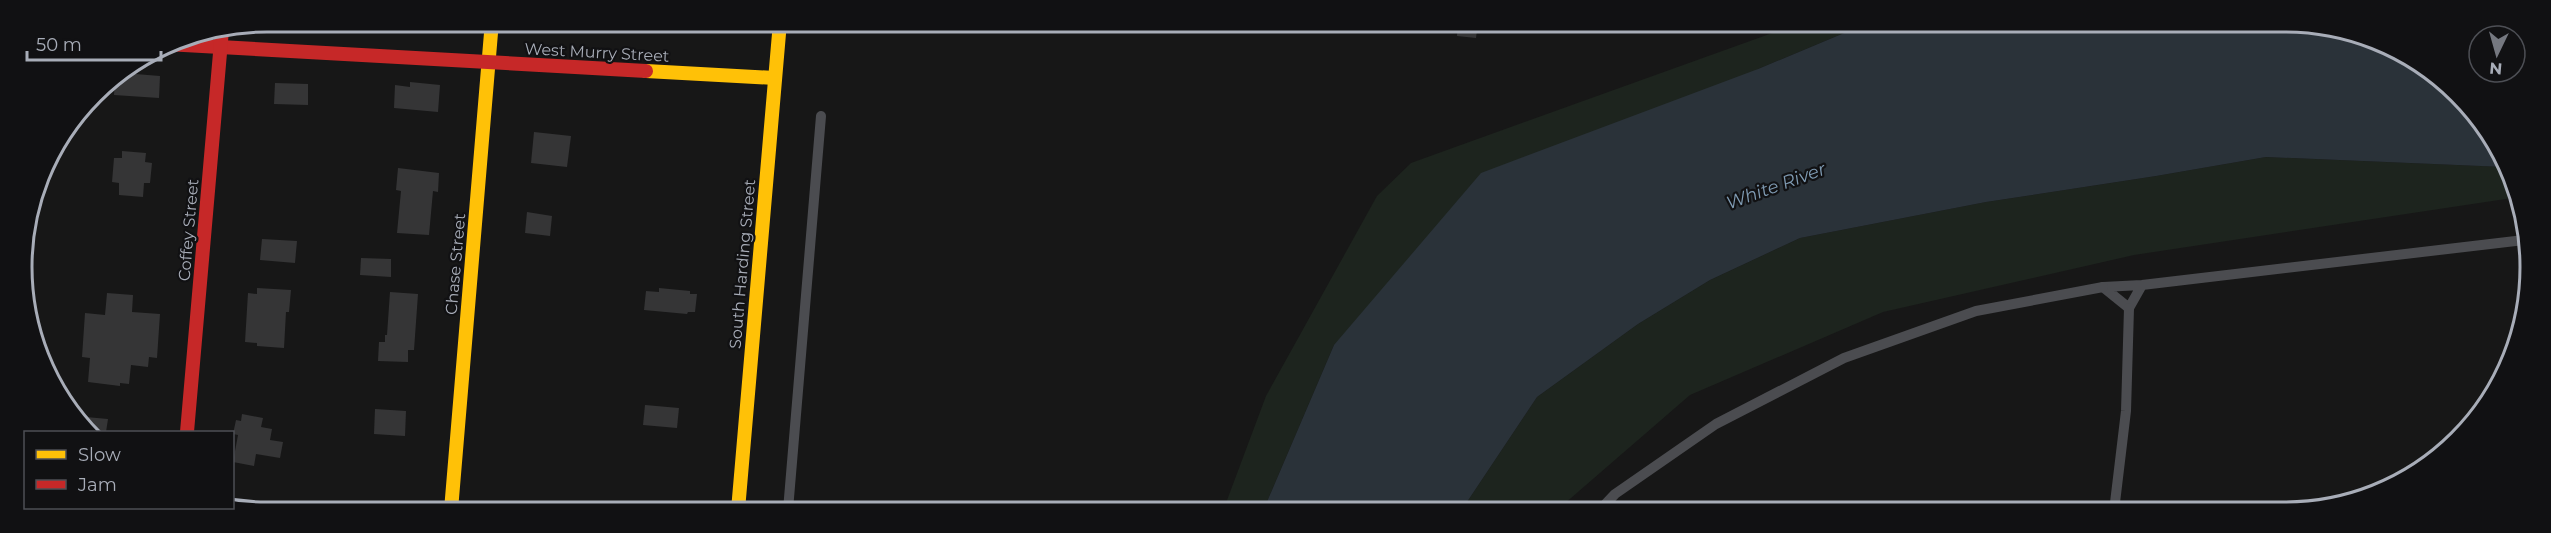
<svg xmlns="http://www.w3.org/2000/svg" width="2551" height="533" font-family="Montserrat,sans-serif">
<rect width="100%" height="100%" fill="#171717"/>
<g fill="#1d241e">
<path d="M1800,23H1868L1758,69L1334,345L1263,511H1223L1266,396L1377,196L1411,163Z"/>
<path d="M2266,157L2504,167L2519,197L2134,255L1883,312L1690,395L1556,511H1461L1537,397L1638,324L1710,280L1800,238L1986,202L2156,176Z"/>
</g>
<path fill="#2a3239" d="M1868,23H2316L2407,54L2479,117L2504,167L2266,157L2156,176L1986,202L1800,238L1710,280L1638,324L1537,397L1461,511H1263L1334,345L1481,173L1758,69Z"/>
<g fill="#353536">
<path d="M1458,22H1478L1476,38L1457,36Z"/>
<path d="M123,73L160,76L159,98L114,95L115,78Z"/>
<path d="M410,82L440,85L438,112L394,108L395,85L410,87Z"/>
<path d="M275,83L308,84V105L274,104Z"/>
<path d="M534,132L571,136L567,167L531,163Z"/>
<path d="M122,151L146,153L145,162L152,163L150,183H144L143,197L119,195V183L112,182L114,158H122Z"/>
<path d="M398,168L439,173L438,192L433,191L429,235L397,233L401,191L396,190Z"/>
<path d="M527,212L552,216L550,236L525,233Z"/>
<path d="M262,239L297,241L295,263L260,260Z"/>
<path d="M361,258L391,259V277L360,275Z"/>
<path d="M257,288L291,290L289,312H286L284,348L257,346V343L245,342L248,293L257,294Z"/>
<path d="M659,288L690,291V294H697L695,312H688L687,314L644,310L646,291L659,292Z"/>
<path d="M390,292L418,294L414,350H408V362L378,361L379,342H385V335H387Z"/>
<path d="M107,293L133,295L132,312L160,314L157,358L149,357L148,367L131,365L129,384L120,383V386L88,382L90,358L82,357L85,313L105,315Z"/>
<path d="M645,405L679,408L677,428L643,425Z"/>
<path d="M375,409L406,411L405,436L374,434Z"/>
<path d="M242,414L263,418L261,427L272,429L270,440L283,442L280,458L256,454L254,466L233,462L238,435L233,434L236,420L241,421Z"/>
<path d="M75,416L108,419L106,432H87Z"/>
</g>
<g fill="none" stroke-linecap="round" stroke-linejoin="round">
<g stroke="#4b4c50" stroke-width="10">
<path d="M2142,285L2129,308L2103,287L2142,285L2524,240"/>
<path d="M788,510L821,116"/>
<path d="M1599,511L1615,494L1716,424L1844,358L1976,311L2103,287"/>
<path d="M2114,511L2126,411L2129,308"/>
</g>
<g stroke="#ffc107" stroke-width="14">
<path d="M646,71L775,78"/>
<path d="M451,510L492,21"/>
<path d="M738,510L780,22"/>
</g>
<g stroke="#c62828" stroke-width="14">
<path d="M166,44L646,71"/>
<path d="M187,432L222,30"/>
</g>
</g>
<g text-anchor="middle" stroke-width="4.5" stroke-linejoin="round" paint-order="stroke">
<g font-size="16" fill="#a8adb8" stroke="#111113">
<text transform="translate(597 52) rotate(3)" y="6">West Murry Street</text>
<text transform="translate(188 230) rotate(-85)" y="6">Coffey Street</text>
<text transform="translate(455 264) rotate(-85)" y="6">Chase Street</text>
<text transform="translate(742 264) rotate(-85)" y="6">South Harding Street</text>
</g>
<g font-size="18" font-style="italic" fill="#7f9bb3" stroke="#111113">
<text transform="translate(1776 186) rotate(-20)" y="6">White River</text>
</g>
</g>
<path d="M0 0H2551V533H0ZM267 32H2285A235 235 0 0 1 2520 267V267A235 235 0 0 1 2285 502H267A235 235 0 0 1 32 267V267A235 235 0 0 1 267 32Z" fill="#111113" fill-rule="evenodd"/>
<path fill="none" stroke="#a8adb8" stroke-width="3" d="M267 32H2285A235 235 0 0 1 2520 267V267A235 235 0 0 1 2285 502H267A235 235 0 0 1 32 267V267A235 235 0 0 1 267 32Z"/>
<rect x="24" y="431" width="210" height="78" fill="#111113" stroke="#4d4f55" stroke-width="1.5"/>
<rect x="36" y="450" width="30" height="9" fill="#ffc107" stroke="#4d4f55" stroke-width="1.5"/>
<text x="78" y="461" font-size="18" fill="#a8adb8">Slow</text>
<rect x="36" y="480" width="30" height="9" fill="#c62828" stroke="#4d4f55" stroke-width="1.5"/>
<text x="78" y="491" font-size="18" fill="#a8adb8">Jam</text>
<g transform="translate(2497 54) rotate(185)"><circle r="28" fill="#111113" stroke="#4d4f55" stroke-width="1.5"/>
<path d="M0-4.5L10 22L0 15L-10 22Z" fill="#757880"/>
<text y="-9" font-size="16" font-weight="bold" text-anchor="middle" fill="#a8adb8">N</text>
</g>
<path d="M27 51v9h134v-9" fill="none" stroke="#a8adb8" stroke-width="3"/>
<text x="36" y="51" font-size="18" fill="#a8adb8" stroke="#111113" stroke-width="4.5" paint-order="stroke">50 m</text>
</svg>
